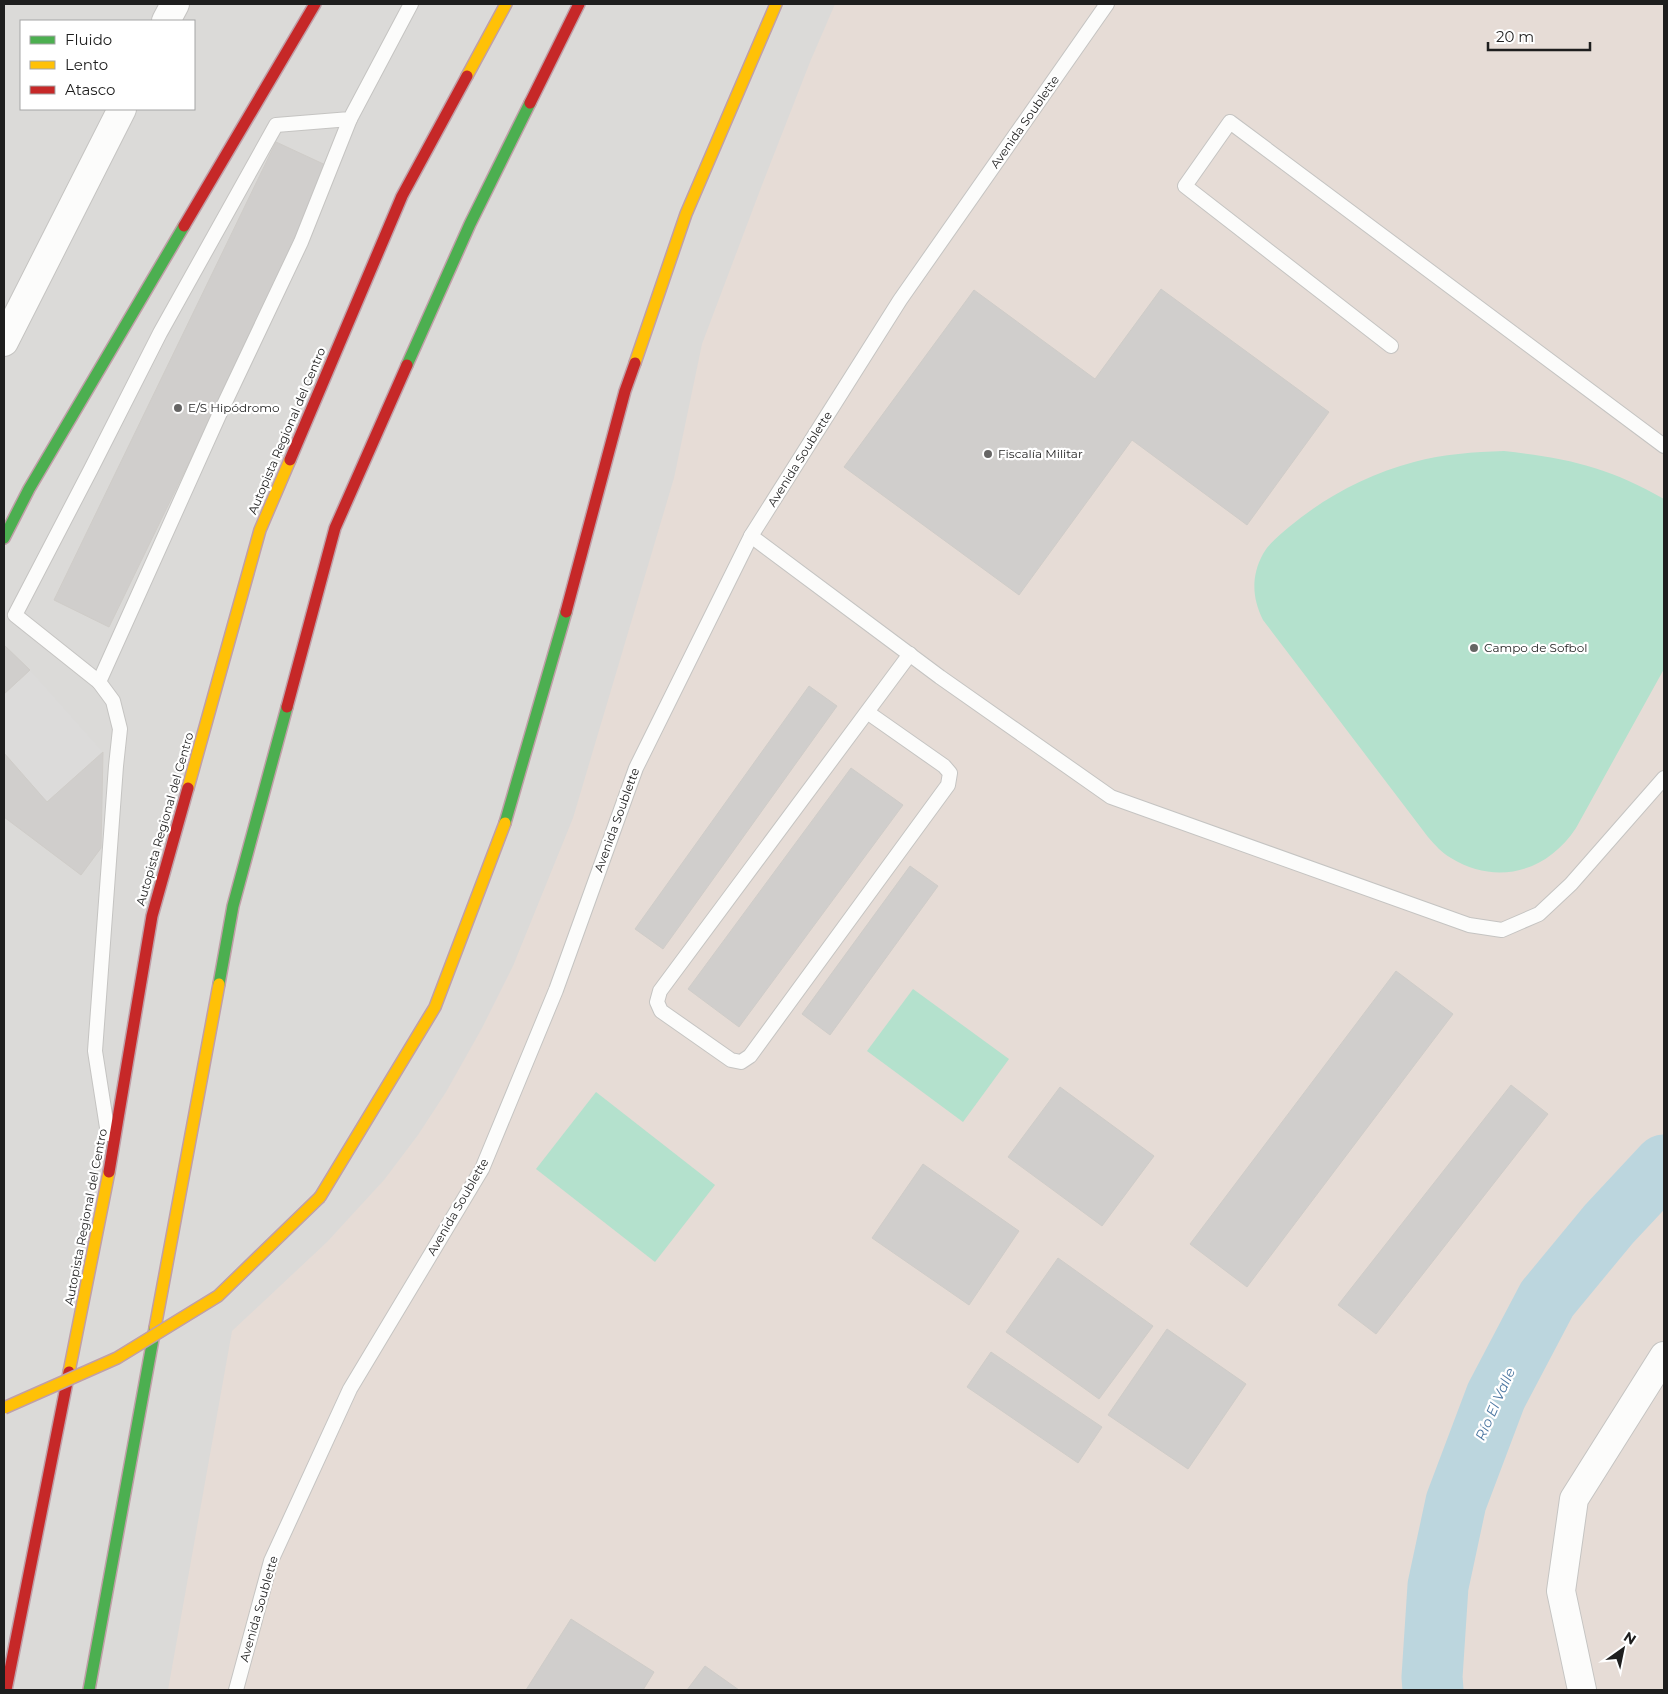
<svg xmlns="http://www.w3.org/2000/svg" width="1668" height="1694" font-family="Montserrat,sans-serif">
<rect width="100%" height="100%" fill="#eceae6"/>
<path fill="#dbdad8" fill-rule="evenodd" d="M4,4H1664V1690H4ZM21,21H194V109H21Z"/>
<path fill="#e6dcd6" d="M835,4H1664V1690H168L232,1331L327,1242L384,1180L418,1135L446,1092L482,1028L513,966L573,818L674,478L702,344L762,185L810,62Z"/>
<g fill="#b4e1cd">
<path d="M1504,451C1567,458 1609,467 1664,499V669L1576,828C1547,872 1497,886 1451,858C1442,853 1435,845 1428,837L1263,620C1252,598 1251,576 1263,554C1269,543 1280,535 1289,527C1325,497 1368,474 1414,462C1443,454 1474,452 1504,451Z"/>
<path d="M913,989L1009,1059L963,1122L867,1051Z"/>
<path d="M596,1092L715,1185L655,1262L536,1169Z"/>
</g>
<path fill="#dcdbda" d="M30,670L103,752L47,802L4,753V694Z"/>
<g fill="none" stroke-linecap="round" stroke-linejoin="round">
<path stroke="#bcd6de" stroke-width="61" d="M1433,1690L1432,1677L1438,1586L1456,1502L1496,1396L1547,1299L1609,1224L1664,1165"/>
</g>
<g fill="#d0cecc" stroke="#cfccc8">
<path d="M276,142L332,168L109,627L54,600Z"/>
<path d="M1161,289L1329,412L1247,525L1132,440L1019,595L844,467L974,290L1095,379Z"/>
<path d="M4,645L30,670L4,694Z"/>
<path d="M809,686L837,706L663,949L635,929Z"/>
<path d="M103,752L101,848L81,875L4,817V753L47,802Z"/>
<path d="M851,768L903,805L739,1027L688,989Z"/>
<path d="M910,866L938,886L830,1035L802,1014Z"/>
<path d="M1396,971L1453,1014L1247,1287L1190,1244Z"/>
<path d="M1511,1085L1548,1114L1376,1334L1338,1305Z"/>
<path d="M1060,1087L1154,1156L1102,1226L1008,1157Z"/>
<path d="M923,1164L1019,1231L969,1305L872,1238Z"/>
<path d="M1058,1258L1153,1326L1099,1399L1006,1332Z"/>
<path d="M1167,1329L1246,1384L1188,1469L1108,1415Z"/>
<path d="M991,1352L1102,1427L1078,1463L967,1387Z"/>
<path d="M571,1619L654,1672L643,1690H526Z"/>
<path d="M705,1666L739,1690H687Z"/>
</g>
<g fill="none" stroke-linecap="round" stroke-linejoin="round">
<g stroke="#c5c4c2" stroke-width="16">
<g id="lane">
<path d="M1391,346L1185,186L1230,122L1664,446"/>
<path d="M751,536L940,677L1111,797L1469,925L1502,930L1539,914L1571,884L1664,778"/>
<path d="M99,682L15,615L91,469L160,333L276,125L350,119L411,4"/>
<path d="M867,712L944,766L950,773L948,785L750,1056L741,1062L731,1060L661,1011L657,1002L660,991L910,654"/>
<path d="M108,1134L95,1051L116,766L120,729L113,701L99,682L220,413L301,242L350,119"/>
<path d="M236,1690L271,1561L350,1389L482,1169L556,990L636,768L751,536L900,300L1107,4"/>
</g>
</g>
<g stroke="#c5c4c2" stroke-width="30">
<g id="street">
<path d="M166,21L175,4"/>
<path d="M4,342L122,109"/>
<path d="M1582,1690L1561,1591L1574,1499L1664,1356"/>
</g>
</g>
<g stroke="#c09fa8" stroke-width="14">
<g id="fast">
<path d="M407,365L470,224L530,103"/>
<path d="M4,538L29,489L184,226"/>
<path d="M505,823L566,612"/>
<path d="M219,984L233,906L287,707"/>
<path d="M89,1690L155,1328"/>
</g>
</g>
<g stroke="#c09fa8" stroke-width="14">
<g id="slow">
<path d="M467,76L506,4"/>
<path d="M635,363L686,214L776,4"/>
<path d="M188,788L260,530L290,460"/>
<path d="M320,1197L435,1007L505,823"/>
<path d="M155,1328L219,984"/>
<path d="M69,1372L109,1172"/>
</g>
</g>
<g stroke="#c09fa8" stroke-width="14">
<g id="jam">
<path d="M530,103L579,4"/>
<path d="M184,226L315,4"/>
<path d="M290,460L402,196L467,76"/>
<path d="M566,612L625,391L635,363"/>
<path d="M287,707L335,528L407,365"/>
<path d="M109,1172L152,916L188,788"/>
<path d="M6,1690L69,1372"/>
</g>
</g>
<use href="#lane" stroke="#fcfcfb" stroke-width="14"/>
<use href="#street" stroke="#fcfcfb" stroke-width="28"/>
<use href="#fast" stroke="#4caf50" stroke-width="11"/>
<use href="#slow" stroke="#ffc107" stroke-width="11"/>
<use href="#jam" stroke="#c62828" stroke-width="11"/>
<g stroke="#c09fa8" stroke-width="14" stroke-linecap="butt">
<path id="slow-bridge" d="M4,1408L117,1358L218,1296L320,1197"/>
</g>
<use href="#slow-bridge" stroke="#ffc107" stroke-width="11"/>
</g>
<g fill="#666564" stroke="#fff" stroke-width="2">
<circle cx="178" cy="408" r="5"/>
<circle cx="988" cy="454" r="5"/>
<circle cx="1474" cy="648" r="5"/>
</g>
<g text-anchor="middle" stroke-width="4.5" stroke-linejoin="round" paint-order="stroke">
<g font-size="12" fill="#1e1e1e" stroke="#fff">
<text transform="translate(1025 122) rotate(-55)" y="4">Avenida Soublette</text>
<text transform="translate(287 431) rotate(-67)" y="4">Autopista Regional del Centro</text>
<text transform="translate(800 459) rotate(-58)" y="4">Avenida Soublette</text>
<text transform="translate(165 819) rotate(-74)" y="4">Autopista Regional del Centro</text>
<text transform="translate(617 820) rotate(-70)" y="4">Avenida Soublette</text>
<text transform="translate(458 1207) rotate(-60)" y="4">Avenida Soublette</text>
<text transform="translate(86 1217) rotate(-79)" y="4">Autopista Regional del Centro</text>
<text transform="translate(259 1609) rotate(-74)" y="4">Avenida Soublette</text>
</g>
<g font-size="12" fill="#1e1e1e" stroke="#fff" text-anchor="start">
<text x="188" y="412">E/S Hipódromo</text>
<text x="998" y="458">Fiscalía Militar</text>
<text x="1484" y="652">Campo de Sofbol</text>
</g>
<g font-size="14" font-style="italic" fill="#4c77a1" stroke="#fff">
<text transform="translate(1495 1404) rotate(-66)" y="5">Río El Valle</text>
</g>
</g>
<rect width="1668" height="1694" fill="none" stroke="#1e1e1e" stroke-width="10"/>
<rect x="20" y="20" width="175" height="90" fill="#ffffff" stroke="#a5a5a5"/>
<rect x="30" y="36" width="25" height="8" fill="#4caf50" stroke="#a5a5a5"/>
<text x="65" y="45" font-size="15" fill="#1e1e1e">Fluido</text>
<rect x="30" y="61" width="25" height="8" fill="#ffc107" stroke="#a5a5a5"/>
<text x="65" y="70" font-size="15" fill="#1e1e1e">Lento</text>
<rect x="30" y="86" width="25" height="8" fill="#c62828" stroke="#a5a5a5"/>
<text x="65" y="95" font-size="15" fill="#1e1e1e">Atasco</text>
<g transform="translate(1623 1649) rotate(33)" stroke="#ffffff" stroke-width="4" paint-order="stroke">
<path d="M0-4L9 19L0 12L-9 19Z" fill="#1e1e1e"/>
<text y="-8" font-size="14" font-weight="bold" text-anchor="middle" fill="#1e1e1e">N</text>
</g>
<path d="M1488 42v8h102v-8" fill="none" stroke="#1e1e1e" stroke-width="2.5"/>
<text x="1496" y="42" font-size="15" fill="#1e1e1e" stroke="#ffffff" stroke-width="4" paint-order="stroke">20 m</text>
</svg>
